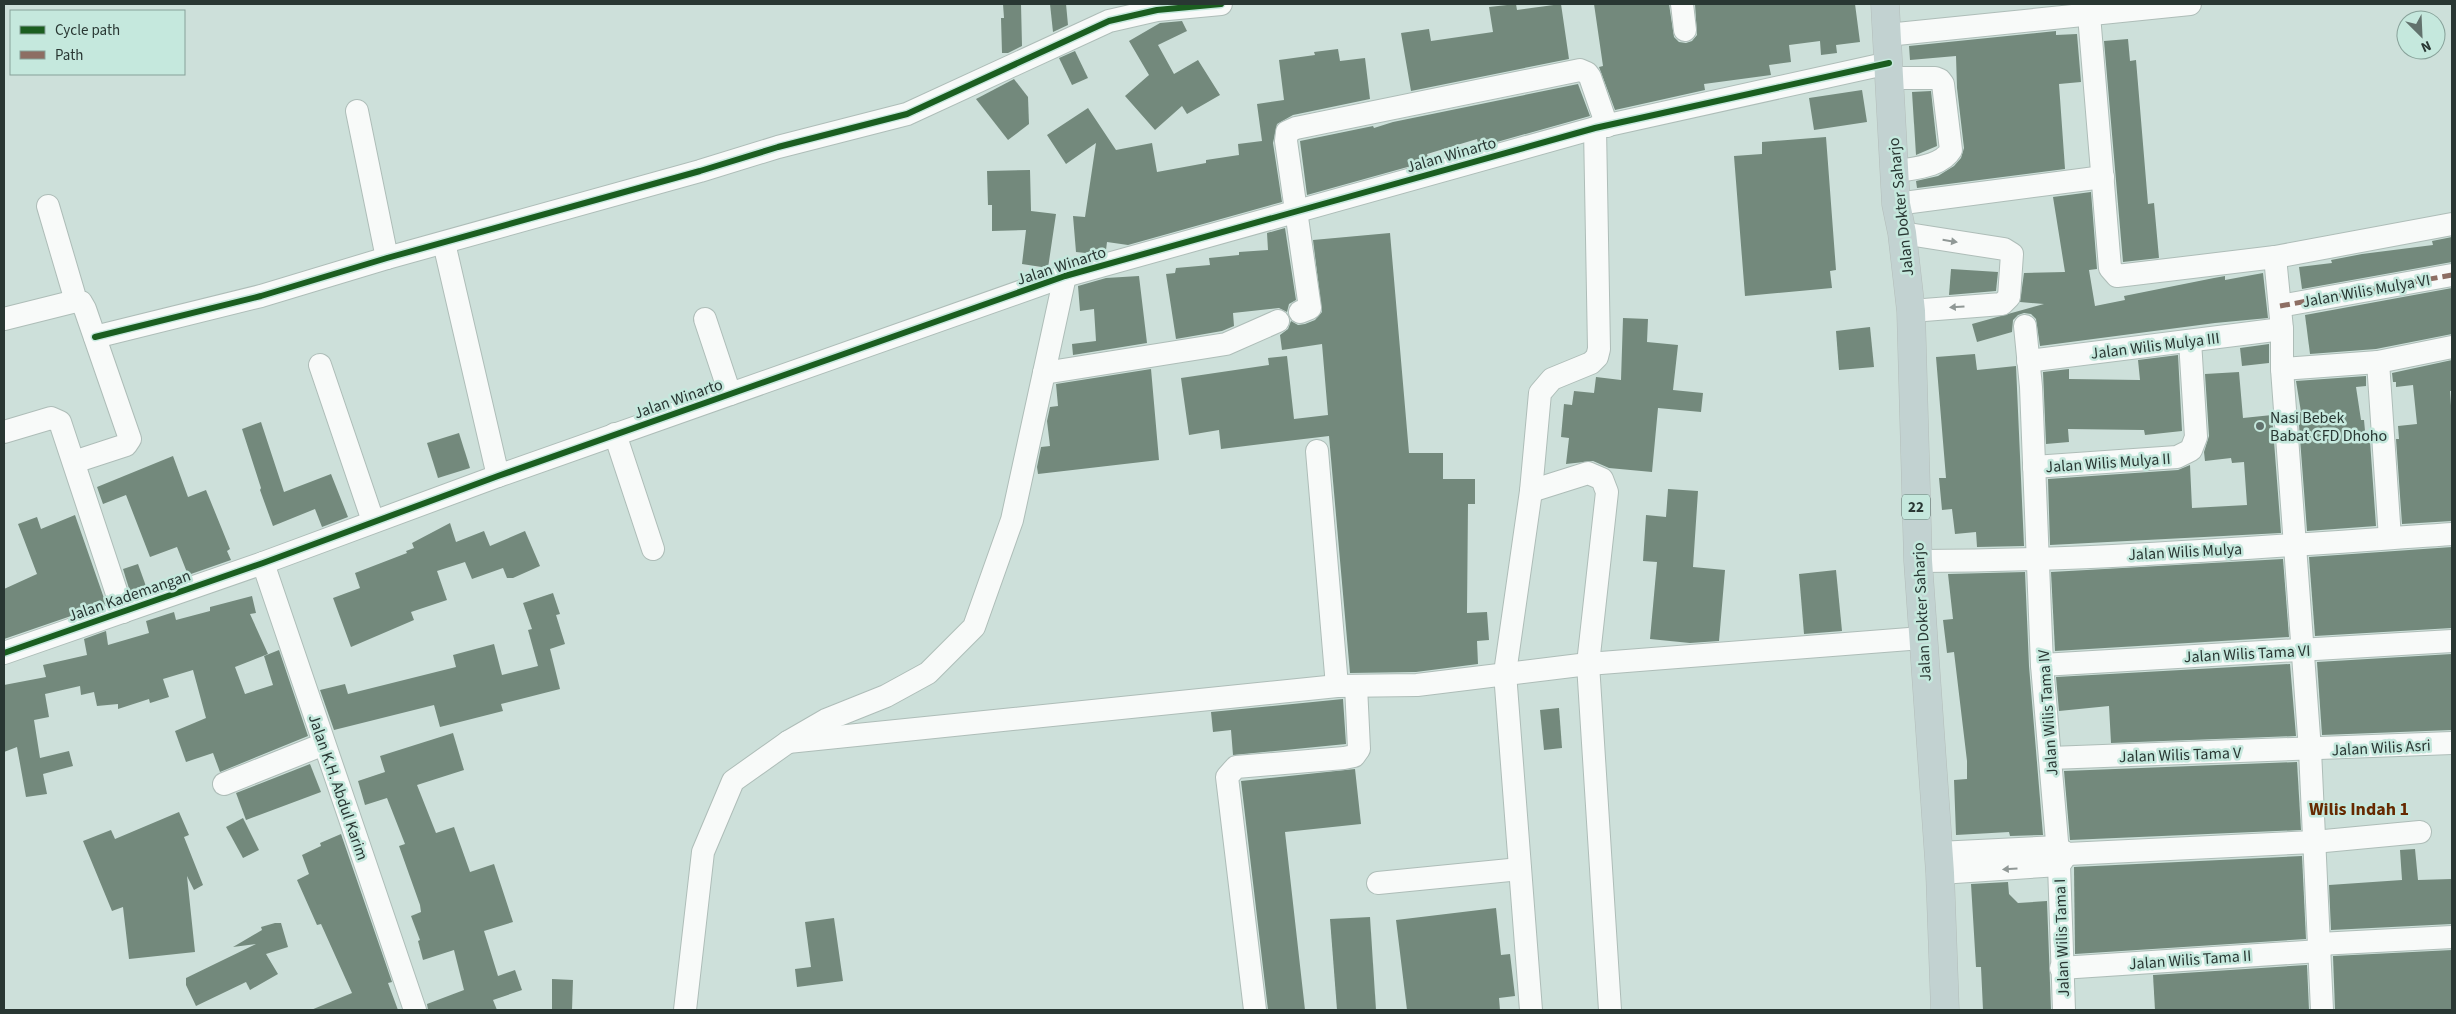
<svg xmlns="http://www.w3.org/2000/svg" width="2456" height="1014" font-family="'Source Sans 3',sans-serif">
<rect width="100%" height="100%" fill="#cde0da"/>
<g fill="#73897c">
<path d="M1003,4H1021L1022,46L1008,53H1002L1001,18H1004Z"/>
<path d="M1050,4H1066L1068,25L1053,32Z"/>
<path d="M1516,4L1517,10L1561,4L1569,59L1411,91L1401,33L1429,29L1431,41L1493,32L1489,7Z"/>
<path d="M1594,4H1669L1674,37L1679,42L1686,43L1692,41L1697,35L1695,4H1855L1860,42L1836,45L1837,53L1821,55L1820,41L1789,45L1791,62L1769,65L1771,75L1704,84L1705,90L1615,110L1599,67L1603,66Z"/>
<path d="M1182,21L1187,31L1158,45L1174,74L1198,60L1220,95L1187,114L1182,106L1155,130L1125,96L1149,75L1129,41L1160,23Z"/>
<path d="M2056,31V35L2077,34L2081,82L2059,84L2065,169L1917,188L1916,181L1938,176L1954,166L1961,158L1964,148L1957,88L1956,56L1910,60L1909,46Z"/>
<path d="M2128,39L2130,61L2136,60L2148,204L2154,203L2159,258L2123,262L2104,41Z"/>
<path d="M1338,49L1340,61L1365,58L1370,99L1293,115L1277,124L1273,143L1282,202L1128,245L1107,242L1106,250L1086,253L1076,252L1073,216L1085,217L1096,143L1066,164L1047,135L1088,108L1116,150L1152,143L1157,172L1206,163V160L1239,155L1238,144L1262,141L1257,104L1284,100L1279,60L1315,55L1314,52Z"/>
<path d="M1075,51L1088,78L1072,85L1059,58Z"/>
<path d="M1014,79L1028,97L1029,124L1008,140L976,99Z"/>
<path d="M1578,84L1590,116L1479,147L1477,139L1427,154L1429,161L1307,195L1300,141L1373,126L1374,128L1393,122Z"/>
<path d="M1862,90L1867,122L1814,130L1809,98Z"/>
<path d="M1931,91L1937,146L1916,155L1912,92Z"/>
<path d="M1826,137L1836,270L1830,271L1832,288L1745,296L1734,156L1762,154V142Z"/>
<path d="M1030,170L1031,211L1056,214L1048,268L1022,264L1026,230L992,231V205H988L987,171Z"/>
<path d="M2091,192L2097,269L2089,270L2095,306L2125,300L2124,296L2214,278L2225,276V280L2263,273L2268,318L2215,323L2040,346L2036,319L2031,314L2024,313L2018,315L2013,320L2012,332L1977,342L1972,324L2044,304L2020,302L2024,273L2065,272L2053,197Z"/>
<path d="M1285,228L1296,300L1289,304L1287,312L1279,308L1233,313L1234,326L1222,331L1176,339L1166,274L1175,273L1176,268L1210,265L1209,258L1239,255V252L1268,250L1267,233Z"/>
<path d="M1390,233L1409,453H1443V479H1475V504H1468L1467,613L1487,612L1489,640L1477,641L1478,664L1416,672L1350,673L1329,436L1221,449L1219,430L1189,435L1181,378L1269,365L1268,358L1287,356L1294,419L1328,415L1322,344L1282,350L1280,335L1288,329L1291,321L1298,325L1305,324L1315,320L1322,312L1313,240Z"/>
<path d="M2452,237V262L2302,289L2299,267L2332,263L2331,260L2362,254L2433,245L2432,241Z"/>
<path d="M1951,269L1998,272L1996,291L1949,295Z"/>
<path d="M1139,276L1147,343L1073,355L1072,344L1096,341L1094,309L1080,311L1078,286L1106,278Z"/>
<path d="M2452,288V334L2376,349L2310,354L2305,315Z"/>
<path d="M1623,318L1648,319L1647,342L1678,345L1673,390L1703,393L1701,412L1658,408L1652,472L1609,468L1593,461L1566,464L1569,438L1561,437L1564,404L1572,405L1574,391L1594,393L1596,377L1621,380Z"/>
<path d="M1870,327L1874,367L1839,370L1836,331Z"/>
<path d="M2269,344V363L2242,366L2240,348Z"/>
<path d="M1975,354L1977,370L2016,366L2024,546L1977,547L1976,532L1955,534L1952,509L1942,510L1939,478H1946L1936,357Z"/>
<path d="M2178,355L2182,431L2145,435L2144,430L2068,429L2069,442L2046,444L2043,372L2069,369V379L2140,380L2138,360Z"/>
<path d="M2452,360V391H2450L2452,420V521L2402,524L2396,439H2399L2398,426L2417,424L2413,385L2396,387V382H2393L2392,373Z"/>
<path d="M1151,369L1159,460L1038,474L1037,467L1041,447L1050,446L1047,421L1050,407L1058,406L1056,384Z"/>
<path d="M2239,372L2243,418L2272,415L2281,533L2050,545L2048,479L2178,470L2190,465L2192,508L2247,505L2244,462L2232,463L2231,458L2205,461L2204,452L2209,436L2205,374Z"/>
<path d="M2366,376V386L2356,387L2361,420H2364L2366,442L2370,441L2376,526L2307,531L2298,412H2301L2296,381Z"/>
<path d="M261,422L284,492L331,474L348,517L322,527L315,509L273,526L260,490L261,488L242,429Z"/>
<path d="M459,433L470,468L438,478L427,443Z"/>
<path d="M173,456L188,497L206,490L230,549L227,551L231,560L188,575L177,547L150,557L126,495L103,504L97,487Z"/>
<path d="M1668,489L1698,491L1693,567L1725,570L1719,641L1690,643L1650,639L1657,562L1643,561L1646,515L1666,517Z"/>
<path d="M75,515L106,604L4,639V589L37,574L18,524L37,517L41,529Z"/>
<path d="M450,523L456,542L484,531L490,546L525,531L540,566L513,578H507L503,568L472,579L465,562L437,571L447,600L411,612L414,620L351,647L333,598L360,588L355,573L407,553L406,551L414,548L412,543Z"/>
<path d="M2452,547V628L2315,636L2309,557Z"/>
<path d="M2283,559L2289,637L2055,651L2051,572Z"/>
<path d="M138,564L147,589L131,595L123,569Z"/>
<path d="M1836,570L1842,631L1804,634L1799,574Z"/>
<path d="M2025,572L2029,666L2043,835L2010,836L2009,832L1956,835L1954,780L1967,779V761L1954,652L1947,653L1943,620L1953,619L1948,574Z"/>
<path d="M553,593L560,614L556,615L565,644L550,649L560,689L501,704L503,711L440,727L434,705L334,730L320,690L345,684L348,694L456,667L453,655L494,644L502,675L538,666L528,630L532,629L523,603Z"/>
<path d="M252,596L256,613L250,614L268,654L235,667L245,694L273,685L264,656L279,650L308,736L220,772L213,753L186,762L175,731L206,718L193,670L163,679L169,697L150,703L149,699L118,709V704L97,706L94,692L81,695L80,686L45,694L49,717L34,720L40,758L69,751L73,766L43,774L47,794L26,797L17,747L4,752V685L46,677L43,665L87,655L84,639L106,631L108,645L149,633L146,621L174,612L176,620L210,611V607Z"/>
<path d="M2452,654V730L2322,735L2317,662Z"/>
<path d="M2290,664L2296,736L2111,743L2109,706L2059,711L2056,677Z"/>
<path d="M1343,699L1346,744L1233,755L1231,730L1213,732L1211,712Z"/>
<path d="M1559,708L1562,748L1544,750L1540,710Z"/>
<path d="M453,733L464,770L417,785L436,833L454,827L470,872L494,864L513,922L484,931L498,976L515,970L522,990L493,1000L497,1010H428L427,1004L464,990L454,950L423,960L418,941L420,940L411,916L421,912L420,905L399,846L405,844L387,798L365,805L358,781L385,772L380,756Z"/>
<path d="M2297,762L2301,830L2070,840L2064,771Z"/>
<path d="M310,764L321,792L246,820L236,793Z"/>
<path d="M1355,769L1361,824L1285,832L1305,1010H1268L1241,781Z"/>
<path d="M179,812L189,835L184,837L203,885L194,890L187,876L195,952L129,959L123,907L112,911L83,841L111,830L115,839Z"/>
<path d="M243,818L259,850L243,858L226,827Z"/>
<path d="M341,834L392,982L388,983L398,1010H311L352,993L321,924L317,925L297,880L309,874L302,855L321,846L320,843Z"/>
<path d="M2415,849L2418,880L2452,879V924L2331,930L2329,885L2402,880L2400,850Z"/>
<path d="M2302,856L2306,939L2075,954L2074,867Z"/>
<path d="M2008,882L2009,894L2018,903L2047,901L2051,1010H1983L1981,967H1976L1971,884Z"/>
<path d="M1496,908L1501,955L1510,954L1515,996L1499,998L1500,1010H1407L1396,920Z"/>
<path d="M1370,917L1376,1010H1337L1330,919Z"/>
<path d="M834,918L843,981L797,987L795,969L811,967L805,922Z"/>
<path d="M275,923H281L288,947L266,954L278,974L250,990L246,982L196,1006L186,985V978L256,944L233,947L262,930L261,927Z"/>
<path d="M2452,950V1010H2335L2333,956Z"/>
<path d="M2307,965L2309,1010H2155L2153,975Z"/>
<path d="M552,979L573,980L572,1010H552Z"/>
</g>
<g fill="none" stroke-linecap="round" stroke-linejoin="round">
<g stroke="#aebdb8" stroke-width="24">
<g id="minor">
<path d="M1682,4L1685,30"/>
<path d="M2089,15L2110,268L2117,276L2275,257L2452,224"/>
<path d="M1887,35L2190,4"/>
<path d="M1889,78H1935L1940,80L1943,84L1951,150C1941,167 1913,168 1894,172"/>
<path d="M357,111L387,258"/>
<path d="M1896,204L2103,177"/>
<path d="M48,206L76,301L81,302L85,309L130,439L126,445L74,462"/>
<path d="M1902,233L2004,249L2012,254L2009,297L2002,304L1911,311"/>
<path d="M444,243L498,476"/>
<path d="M2275,257L2282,329V369L2310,750L2322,1010"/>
<path d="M2280,306L2452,275"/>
<path d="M1300,312L1310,308L1286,141L1287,132L1296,128L1580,70L1587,73L1590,77L1607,126"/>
<path d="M4,319L76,301"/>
<path d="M705,319L730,394"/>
<path d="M2025,326L2031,387L2042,665L2059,865L2064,1010"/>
<path d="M95,337L261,296L387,258L700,171L778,147L907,114L1109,21L1157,10L1221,4"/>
<path d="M2028,361L2282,329"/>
<path d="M2378,362L2390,538"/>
<path d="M320,365L373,521"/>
<path d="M2282,369L2378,362L2452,347"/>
<path d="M1044,373L1226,344L1278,321"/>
<path d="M4,432L51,418L60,422L123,612"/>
<path d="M615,434L653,549"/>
<path d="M1317,451L1337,686"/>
<path d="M2034,467L2177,457L2191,450L2196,437L2190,341"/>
<path d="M1531,491L1588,473L1602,479L1607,492L1588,664L1610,1010"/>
<path d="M1918,561C2096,561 2274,546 2452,534"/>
<path d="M263,563L415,1010"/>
<path d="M4,653L263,563L498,476L1065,276L1595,128L1889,63"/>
<path d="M2042,665L2452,641"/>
<path d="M788,742L1337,686L1417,685L1588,664L1922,638"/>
<path d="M2050,758L2452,743"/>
<path d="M224,784L324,744"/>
<path d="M1938,853L2057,847L2067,854L2314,842L2420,832"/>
<path d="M1940,873L2059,865L2067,854"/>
<path d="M1378,883L1520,869"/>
<path d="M2319,944L2452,937"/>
<path d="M2061,968L2320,951"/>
<path d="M685,1010L703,852L733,781L788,742L826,720L886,696L928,673L974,627L1012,520L1065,276"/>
<path d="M1255,1010L1227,777L1236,767L1344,758L1354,756L1359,749L1356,686"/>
<path d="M1531,1010L1505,673L1531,491L1540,393L1552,379L1591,363L1597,357L1599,349L1595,128"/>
</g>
</g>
<g stroke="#b3bdba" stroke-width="29">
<path id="highway" d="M1885,4L1896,204L1902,233L1911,311L1918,561L1940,873L1945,1010"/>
</g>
<use href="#minor" stroke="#f8faf9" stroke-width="22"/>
<use href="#highway" stroke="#c2d2d1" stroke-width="28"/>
<path stroke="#8d6e63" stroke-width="5" stroke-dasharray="10 5" stroke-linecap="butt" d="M2280,306L2452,275"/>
<g stroke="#c5e8dd" stroke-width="9">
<g id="cycleway">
<path d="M95,337L261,296L387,258L700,171L778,147L907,114L1109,21L1157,10L1221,4"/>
<path d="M4,653L263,563L498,476L1065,276L1595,128L1889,63"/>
</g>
</g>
<use href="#cycleway" stroke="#1b5e20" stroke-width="6"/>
</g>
<defs><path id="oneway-solid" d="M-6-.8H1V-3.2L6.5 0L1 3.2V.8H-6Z" transform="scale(1.25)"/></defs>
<g fill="#909896">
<use href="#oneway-solid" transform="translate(1950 241) rotate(9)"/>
<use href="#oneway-solid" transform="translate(1957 307) rotate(176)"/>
<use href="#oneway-solid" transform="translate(2010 869) rotate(177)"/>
</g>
<circle fill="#62726d" stroke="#c5e8dd" stroke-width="2" cx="2260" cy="426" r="5"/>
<g text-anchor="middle" stroke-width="5" stroke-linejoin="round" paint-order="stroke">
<rect fill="#c5e8dd" stroke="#586c66" stroke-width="1" x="1902" y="494.5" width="28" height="25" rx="4"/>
<g font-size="15" font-weight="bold" fill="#293733">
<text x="1916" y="512">22</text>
</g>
<g font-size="16" fill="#293733" stroke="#c5e8dd">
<text transform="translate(1451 154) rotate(-16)" y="6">Jalan Winarto</text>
<text transform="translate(1900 207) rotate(-96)" y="6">Jalan Dokter Saharjo</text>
<text transform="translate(1061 265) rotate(-18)" y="6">Jalan Winarto</text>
<text transform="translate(2366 290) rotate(-10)" y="6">Jalan Wilis Mulya VI</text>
<text transform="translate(2155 345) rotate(-7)" y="6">Jalan Wilis Mulya III</text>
<text transform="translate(678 398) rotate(-19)" y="6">Jalan Winarto</text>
<text transform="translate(2108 462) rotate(-4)" y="6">Jalan Wilis Mulya II</text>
<text transform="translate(2185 551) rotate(-3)" y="6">Jalan Wilis Mulya</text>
<text transform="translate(129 595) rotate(-19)" y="6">Jalan Kademangan</text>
<text transform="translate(1921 612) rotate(-93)" y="6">Jalan Dokter Saharjo</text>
<text transform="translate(2247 653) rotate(-3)" y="6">Jalan Wilis Tama VI</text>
<text transform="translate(2047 713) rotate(-94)" y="6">Jalan Wilis Tama IV</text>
<text transform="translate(2381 747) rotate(-3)" y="6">Jalan Wilis Asri</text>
<text transform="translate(2180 754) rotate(-2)" y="6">Jalan Wilis Tama V</text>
<text transform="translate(339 787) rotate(71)" y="6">Jalan K.H. Abdul Karim</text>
<text transform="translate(2061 938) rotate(-92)" y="6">Jalan Wilis Tama I</text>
<text transform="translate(2190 959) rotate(-4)" y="6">Jalan Wilis Tama II</text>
</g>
<g font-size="16" fill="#293733" stroke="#c5e8dd" text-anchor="start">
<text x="2270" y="423">Nasi Bebek<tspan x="2270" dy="18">Babat CFD Dhoho</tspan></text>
</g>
<g font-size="18" font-weight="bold" fill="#662900" stroke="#c5e8dd">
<text x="2359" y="815">Wilis Indah 1</text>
</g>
</g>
<rect width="2456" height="1014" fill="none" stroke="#293733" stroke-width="10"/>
<rect x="10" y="10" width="175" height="65" fill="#c5e8dd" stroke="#87a199"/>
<rect x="20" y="26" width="25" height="8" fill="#1b5e20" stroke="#87a199"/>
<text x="55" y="35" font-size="15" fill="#293733">Cycle path</text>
<rect x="20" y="51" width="25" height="8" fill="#8d6e63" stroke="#87a199"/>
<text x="55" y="60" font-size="15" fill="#293733">Path</text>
<g transform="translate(2421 35) rotate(156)"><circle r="24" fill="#c5e8dd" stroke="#87a199"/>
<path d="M0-4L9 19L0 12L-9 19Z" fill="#62726d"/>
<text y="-8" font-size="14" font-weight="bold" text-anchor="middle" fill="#293733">N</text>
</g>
</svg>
